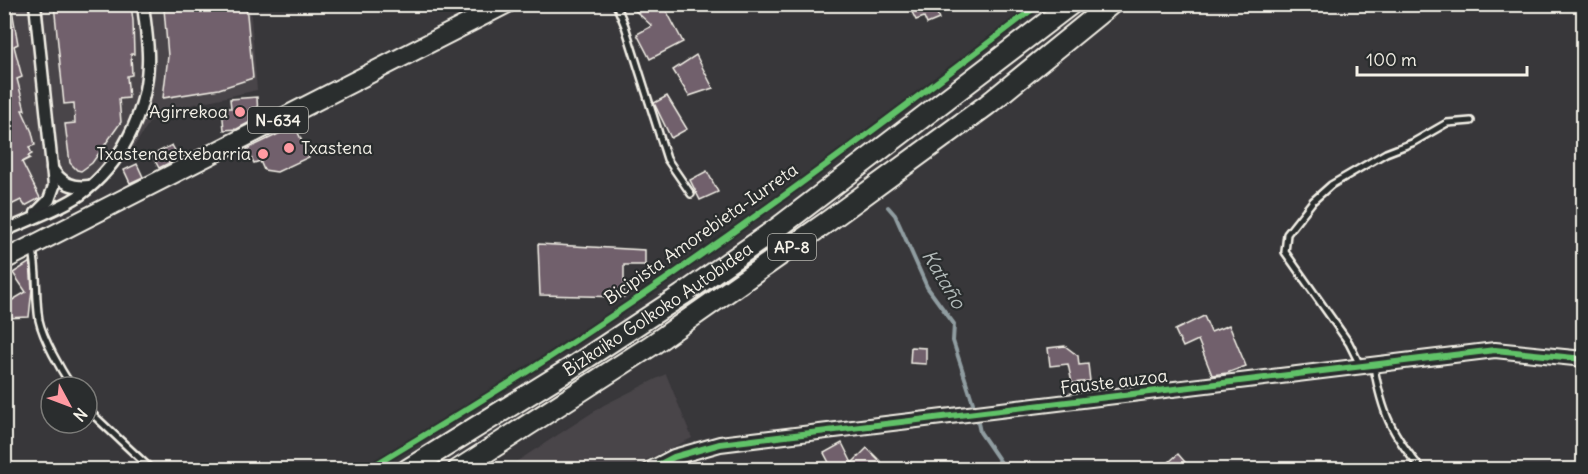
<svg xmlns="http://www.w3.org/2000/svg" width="1588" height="474" font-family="Delius,sans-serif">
<rect width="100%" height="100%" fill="#38373a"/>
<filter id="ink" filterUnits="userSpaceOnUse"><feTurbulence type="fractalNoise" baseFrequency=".0167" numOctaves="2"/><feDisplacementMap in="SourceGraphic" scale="12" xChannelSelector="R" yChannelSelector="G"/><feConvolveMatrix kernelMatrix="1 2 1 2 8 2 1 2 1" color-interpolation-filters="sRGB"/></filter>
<g filter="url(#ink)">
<g fill="#494449">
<path d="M5,5H250L257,90L155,113L129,155L95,193L5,239Z"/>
<path d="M666,374L692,438L627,469H505L604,405Z"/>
</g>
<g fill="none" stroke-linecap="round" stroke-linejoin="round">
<g stroke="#909da1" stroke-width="4">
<path d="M888,207L895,215L927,287L954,324L953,341L973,403"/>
<path d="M978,423L980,432L1006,470"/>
</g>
</g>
<g fill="#71616c" stroke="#f4f1e8" stroke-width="1.5">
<path d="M4,4H11L18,44L14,46L22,77L17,79L25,110H22L32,132L35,145L29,147L32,154L28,156L30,158L22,162L40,198L25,206L21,200L9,206L4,192Z"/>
<path d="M54,4H131L133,21L134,54H131L132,75L127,76L129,98L119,99L121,122L92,163L81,171L77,170L70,163L65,124L75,123L74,103L64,104Z"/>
<path d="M203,4H246L253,78L219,89L163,98L168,56L164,9Z"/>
<path d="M628,4H673L666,10L683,42L650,59L637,34L652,26Z"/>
<path d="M916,4H934L939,19L927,24L924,17L916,20L910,8Z"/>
<path d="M696,55L713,88L689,96L673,70Z"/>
<path d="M667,96L687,129L671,138L654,103Z"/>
<path d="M257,97L258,115H252V121L237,129L224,130L222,108H231L230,99Z"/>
<path d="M295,126L309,157L277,172L264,170L260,161L254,163L247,149Z"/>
<path d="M172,145L179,158L159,168L152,155Z"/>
<path d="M137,164L143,177L130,183L124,170Z"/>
<path d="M707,171L718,192L700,200L690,180Z"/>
<path d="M538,244L645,250V265H624V297L540,295Z"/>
<path d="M30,262L32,289L29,317L4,318V305L26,292L13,273Z"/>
<path d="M1204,316L1211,332L1229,325L1246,366L1227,373L1212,375L1198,340L1183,347L1175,330Z"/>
<path d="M1065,346L1078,356L1079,365L1088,364L1090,381L1072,383L1068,364L1050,366L1048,348Z"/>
<path d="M911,347L926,348V364L910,363Z"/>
<path d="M842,443L852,463L867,448L889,470H833L824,453Z"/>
<path d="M1178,454L1192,470H1160Z"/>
</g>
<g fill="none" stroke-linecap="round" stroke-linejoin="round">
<g stroke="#f4f1e8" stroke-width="10">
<g id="service">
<path d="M616,4L625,26L667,159L691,194"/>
<path d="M33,250C38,273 35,296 39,320C43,339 61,370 72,387"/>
<path d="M1360,365L1349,343L1285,252L1287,234L1313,201L1331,185L1386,153L1412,143L1447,123L1471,121"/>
<path d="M1374,367C1382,413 1391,433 1422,470"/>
<path d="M87,409L152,470"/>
</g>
</g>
<g stroke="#f4f1e8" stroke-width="15">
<g id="minor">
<path d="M35,4L54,186L49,200L36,213"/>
<path d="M52,169C63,184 72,188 89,186"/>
<path d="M4,231C26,221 62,208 80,195C121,165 146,114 148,64C149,45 145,24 143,4"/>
</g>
</g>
<g stroke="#f4f1e8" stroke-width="18">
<path id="tertiary" d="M649,470L674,457L720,444L1495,350L1584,359"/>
</g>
<g stroke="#f4f1e8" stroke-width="22">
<path id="trunk" d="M4,260L506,4"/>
</g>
<g stroke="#f4f1e8" stroke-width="24">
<g id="motorway">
<path id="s1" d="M407,470L568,370L682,295L779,227L1071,4"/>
<path d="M458,470L652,345L827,222L987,105L1111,4"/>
</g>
</g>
<path stroke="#f4f1e8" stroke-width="2" stroke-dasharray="4.5 4.5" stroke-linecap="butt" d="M4,466L10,470"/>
<use href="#service" stroke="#2a2d2e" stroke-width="5"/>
<use href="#minor" stroke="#2a2d2e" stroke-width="10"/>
<use href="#tertiary" stroke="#2a2d2e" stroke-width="14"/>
<use href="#trunk" stroke="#2a2d2e" stroke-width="18"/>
<use href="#motorway" stroke="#2a2d2e" stroke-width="20"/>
<g stroke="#2a2d2e" stroke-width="10">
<g id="cycleway">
<path d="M367,470C429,432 492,395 553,355C720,246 881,126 1039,4"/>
<path d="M649,470L674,457L720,444L1495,350L1584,359"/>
</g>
</g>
<use href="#cycleway" stroke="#61c268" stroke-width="6"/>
</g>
</g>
<g fill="#ff9aa2" stroke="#2a2d2e" stroke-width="2">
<circle cx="240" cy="112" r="6"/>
<circle cx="289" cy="148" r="6"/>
<circle cx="263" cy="154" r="6"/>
</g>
<g text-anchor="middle" stroke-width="4.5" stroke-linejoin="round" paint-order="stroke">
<g fill="#2a2d2e" stroke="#b7b6b0" stroke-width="1.5">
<rect x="248" y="107" width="60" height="26" rx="4.5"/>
<rect x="768" y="234" width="48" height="26" rx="4.5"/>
</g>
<g font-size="16" font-weight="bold" fill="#f4f1e8">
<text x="278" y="126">N-634</text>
<text x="792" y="253">AP-8</text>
</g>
<g font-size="18" fill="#f4f1e8" stroke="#2a2d2e" text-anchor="end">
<text x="228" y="118">Agirrekoa</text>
<text x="301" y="154" text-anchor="start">Txastena</text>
<text x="251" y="160">Txastenaetxebarria</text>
</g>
<g font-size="18" fill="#f4f1e8" stroke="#2a2d2e">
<text transform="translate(701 234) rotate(-35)" y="6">Bicipista Amorebieta-Iurreta</text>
<text dy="6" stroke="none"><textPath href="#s1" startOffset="298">Bizkaiko Golkoko Autobidea</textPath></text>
<text transform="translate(1114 382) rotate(-7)" y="6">Fauste auzoa</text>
</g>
<g font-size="20" font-style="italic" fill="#b1b9b8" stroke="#2a2d2e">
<text transform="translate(944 279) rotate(59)" y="7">Kataño</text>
</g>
</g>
<rect width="1588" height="474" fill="none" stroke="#2a2d2e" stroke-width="24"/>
<rect x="12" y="12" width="1564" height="450" fill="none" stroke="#f4f1e8" stroke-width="2" filter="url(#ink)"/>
<g transform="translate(69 405) rotate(131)"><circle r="28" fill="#2a2d2e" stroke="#7b7b78" stroke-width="1.5"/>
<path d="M0-4.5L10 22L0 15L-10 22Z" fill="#ff9aa2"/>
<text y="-9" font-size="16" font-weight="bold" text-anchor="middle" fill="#f4f1e8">N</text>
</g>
<path d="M1357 66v9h170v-9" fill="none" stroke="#f4f1e8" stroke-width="3"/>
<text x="1366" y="66" font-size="18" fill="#f4f1e8" stroke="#2a2d2e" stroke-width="4.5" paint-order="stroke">100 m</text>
</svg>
